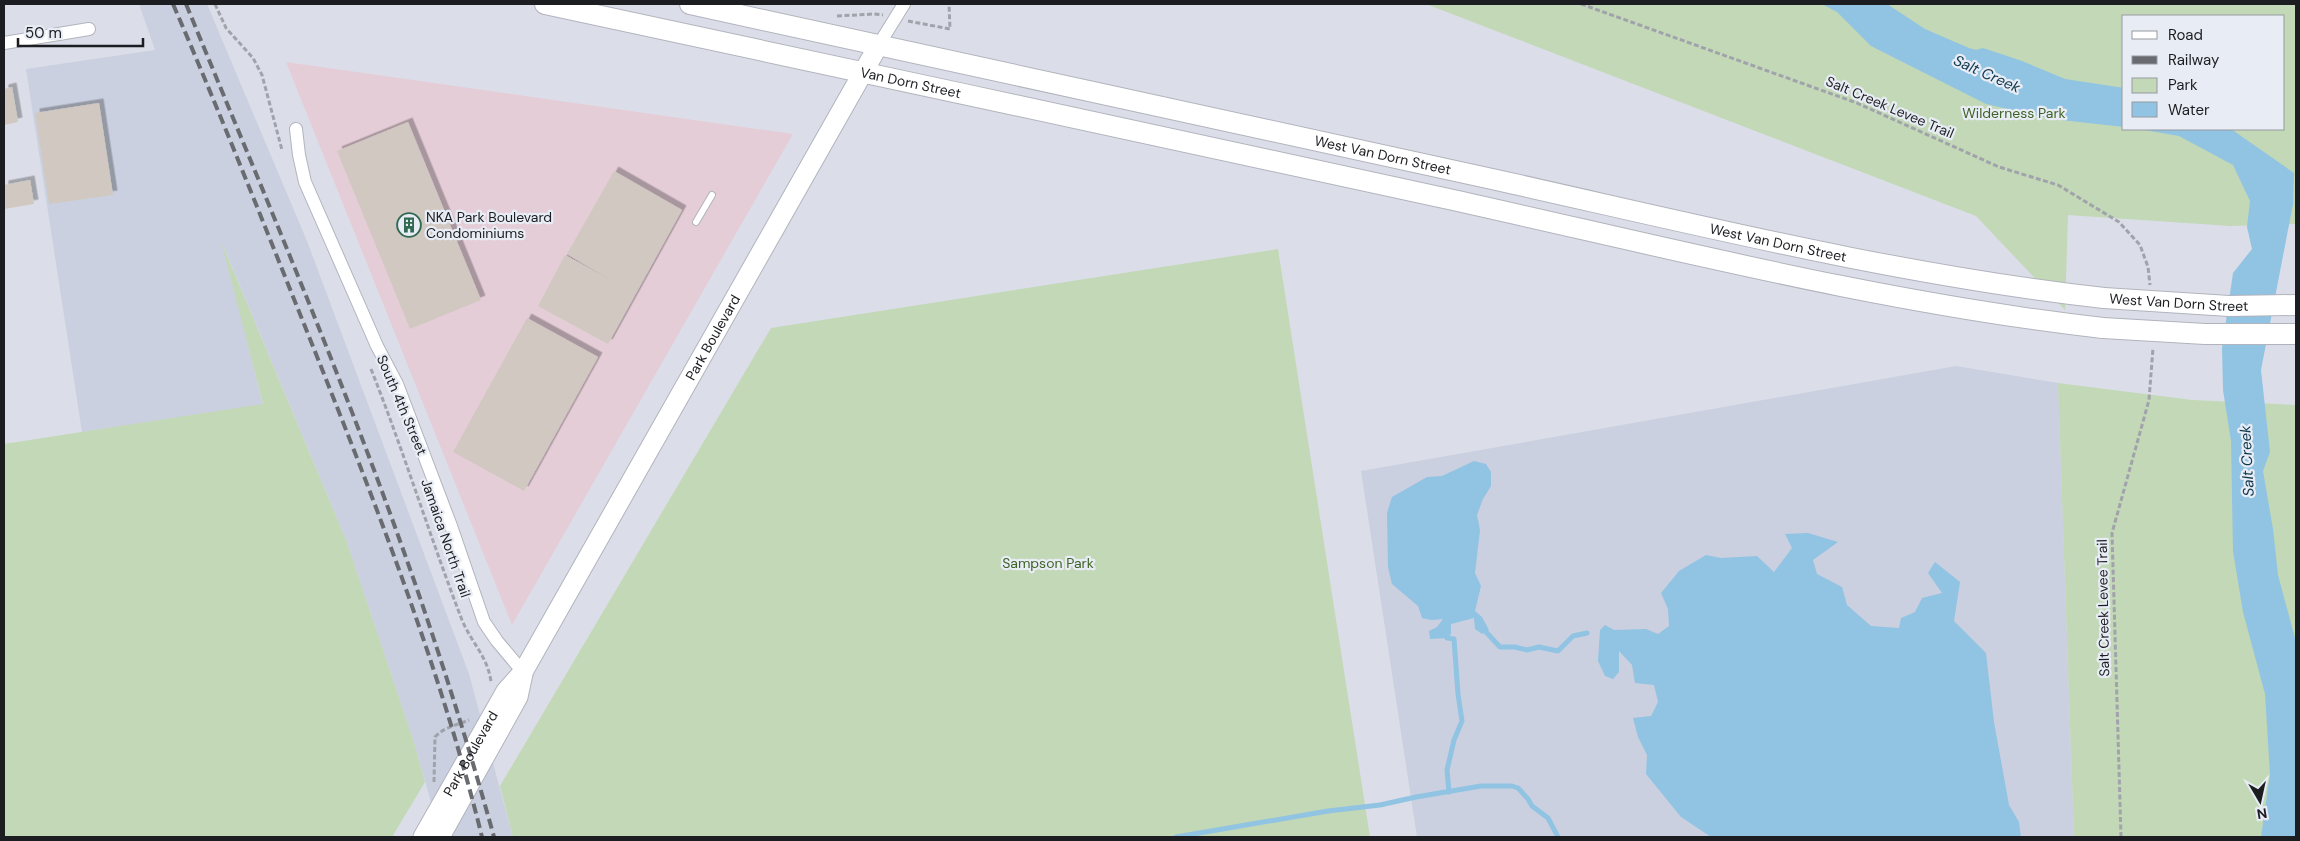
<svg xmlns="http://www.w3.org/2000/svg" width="2300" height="841" font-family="'DM Sans',sans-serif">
<defs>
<filter id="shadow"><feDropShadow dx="4.5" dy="-4.5" stdDeviation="0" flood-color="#0004"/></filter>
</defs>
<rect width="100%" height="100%" fill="#dbdee8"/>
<path fill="#e5cdd8" d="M286,62L793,134L512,625Z"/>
<g fill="#cad0e0">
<path d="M139,4H207L307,241L469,674L513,837H441L413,739L346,540L223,245L263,405L82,432L26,69L155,50Z"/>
<path d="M1956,366L2058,383L2074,837H1417L1361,471Z"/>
</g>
<g fill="#c2d8b6" fill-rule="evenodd">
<path d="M1426,4H2296V224L2230,226L2068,215L2065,310L1976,216ZM2124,16H2284V129H2124Z"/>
<path d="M221,241L346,540L413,739L425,782L392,837H4V444L263,404Z"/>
<path d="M1278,249L1370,837H513L500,786L771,328Z"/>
<path d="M2058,383L2192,400L2296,405V837H2074Z"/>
</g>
<g fill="#91c3e3">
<path d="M1822,4H1887L1925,29L1969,48L1976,50L1983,48L2022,61L2065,79L2124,88V127L2052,119L1986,104L1871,46L1837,12Z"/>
<path d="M2139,129H2231L2294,173L2293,204L2261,370L2270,452L2263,471L2273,529L2278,575L2296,642V837H2261L2270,774L2265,694L2243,612L2233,551L2231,441L2223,390L2222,348L2233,273L2252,249L2247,227L2250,201L2233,165L2179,136Z"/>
<path d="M1474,461L1486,464L1491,472V486L1483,499L1477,515L1480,530L1475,573L1481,586L1475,611L1482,617L1489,630L1482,634L1475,629L1474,618L1451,624V634L1447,638L1430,639L1429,631L1437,627L1443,619L1431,620L1422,618L1418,606L1392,584L1388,567L1387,513L1392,497L1427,477L1442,476Z"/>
<path d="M1808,533L1838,542L1813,560L1817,574L1842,587L1847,605L1871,626L1899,628L1901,618L1915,612L1922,598L1942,593L1928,573L1935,562L1960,582L1954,621L1986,653L1994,722L2009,805L2019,822L2021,837H1711L1681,817L1646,774L1647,755L1638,737L1633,718L1651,716L1658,702L1654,685L1635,683L1632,665L1619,651V672L1613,679L1605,676L1598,661L1600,630L1605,625L1614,630L1646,629L1658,634L1669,626L1668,609L1661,593L1679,571L1706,555L1721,558L1757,556L1774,572L1792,548L1785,534Z"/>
</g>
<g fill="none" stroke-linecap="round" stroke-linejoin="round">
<g stroke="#91c3e3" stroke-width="5">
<path d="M1486,632L1500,647H1515L1527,650L1539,647L1558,651L1573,636L1587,633"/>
<path d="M1447,638L1454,639L1458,694L1462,721L1454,740L1447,770L1449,792"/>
<path d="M1176,837L1328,811L1380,805L1416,797L1481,786H1512L1518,788L1528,799L1532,806L1548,818L1558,837"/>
</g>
</g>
<g fill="#d0c8c1" filter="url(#shadow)">
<path d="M12,87L18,122L4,125V89Z"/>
<path d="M99,103L113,195L49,204L35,113Z"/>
<path d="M408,122L481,300L410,329L337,151Z"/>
<path d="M614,171L682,210L608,344L538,306L565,255L609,279L567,254Z"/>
<path d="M30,180L34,204L4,209V185Z"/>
<path d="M527,318L598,357L524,491L453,452Z"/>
</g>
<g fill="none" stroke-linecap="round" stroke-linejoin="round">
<g stroke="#b1b4bd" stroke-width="8">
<path id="lane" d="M696,222L712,195"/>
</g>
<g stroke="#b1b4bd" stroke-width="14">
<g id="street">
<path d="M4,43L89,29"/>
<path d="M878,46L904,4"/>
<path d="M296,129L299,155L305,182L377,346L397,384L451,526L484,622L497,641L523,672"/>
</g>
</g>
<g stroke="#b1b4bd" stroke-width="21">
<g id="secondary">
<path id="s1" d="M423,837L506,691L523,672L878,46"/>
<path d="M440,837L518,697L523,674"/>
</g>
</g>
<g stroke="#b1b4bd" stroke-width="22">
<g id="primary">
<path id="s2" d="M545,4C845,69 1144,132 1444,198C1662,246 1880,303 2103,328"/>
<path id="s3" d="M690,4C957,63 1225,120 1492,179C1695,224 1897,275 2104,298"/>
</g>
</g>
<g stroke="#a1a3ab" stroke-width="3" stroke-dasharray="5 2.5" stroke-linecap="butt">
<path d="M215,4L226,28L253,58L262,75L282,150"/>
<path d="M1581,4L1857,103L1999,167L2058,185L2119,222L2140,245L2148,267L2150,285"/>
<path d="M837,16L874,14L883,15"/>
<path d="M908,21L950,29L949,4"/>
<path d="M371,369C404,452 430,537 462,620C471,642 488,657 491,682"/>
<path d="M434,782L435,737C444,727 457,725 469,720"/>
<path d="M2121,837L2112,533L2149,400L2153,348"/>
</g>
<use href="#lane" stroke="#fff" stroke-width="6"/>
<use href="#street" stroke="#fff" stroke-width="12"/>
<use href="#secondary" stroke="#fff" stroke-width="19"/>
<use href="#primary" stroke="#fff" stroke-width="20"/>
<g stroke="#696b70" stroke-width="4" stroke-dasharray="10 5" stroke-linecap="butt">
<path d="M173,4C221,115 265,227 310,339C375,502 440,667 482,837"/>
<path d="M186,4C257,177 331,350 395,527C432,629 465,732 494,837"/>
</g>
<g stroke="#b1b4bd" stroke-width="22" stroke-linecap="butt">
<g id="primary-bridge">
<path id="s4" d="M2104,298L2229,306L2296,305"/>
<path d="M2103,328L2205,334H2296"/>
</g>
</g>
<use href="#primary-bridge" stroke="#fff" stroke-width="20"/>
</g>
<defs>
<g id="building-ring" transform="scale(1.25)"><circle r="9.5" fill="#e8ecf5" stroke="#316951" stroke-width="1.5"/><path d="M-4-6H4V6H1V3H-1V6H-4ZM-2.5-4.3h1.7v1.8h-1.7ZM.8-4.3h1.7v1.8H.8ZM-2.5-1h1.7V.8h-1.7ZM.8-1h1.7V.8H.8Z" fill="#316951"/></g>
</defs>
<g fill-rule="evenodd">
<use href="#building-ring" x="409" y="225"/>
</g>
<g text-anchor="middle" stroke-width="4.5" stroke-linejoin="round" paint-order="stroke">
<g font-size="14" fill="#1c1d20" stroke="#e8ecf5">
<text dy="5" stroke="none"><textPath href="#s2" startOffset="374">Van Dorn Street</textPath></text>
<text transform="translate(1890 107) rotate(23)" y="5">Salt Creek Levee Trail</text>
<text dy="5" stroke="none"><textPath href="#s3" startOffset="709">West Van Dorn Street</textPath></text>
<text dy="5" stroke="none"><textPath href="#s3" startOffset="1114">West Van Dorn Street</textPath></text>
<text dy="5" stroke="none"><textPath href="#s4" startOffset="75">West Van Dorn Street</textPath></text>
<text dy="5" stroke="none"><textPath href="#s1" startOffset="578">Park Boulevard</textPath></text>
<text transform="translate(402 405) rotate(67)" y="5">South 4th Street</text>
<text transform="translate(446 538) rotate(71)" y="5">Jamaica North Trail</text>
<text transform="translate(2103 608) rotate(-91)" y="5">Salt Creek Levee Trail</text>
<text dy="5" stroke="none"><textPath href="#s1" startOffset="96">Park Boulevard</textPath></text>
</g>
<g font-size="14" fill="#3f6325" stroke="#e8ecf5">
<text x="2014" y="118">Wilderness Park</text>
<text x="1048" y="568">Sampson Park</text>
</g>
<g font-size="14" fill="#1c1d20" stroke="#e8ecf5" text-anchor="start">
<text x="426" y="222">NKA Park Boulevard<tspan x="426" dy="16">Condominiums</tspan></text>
</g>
<g font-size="15" font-style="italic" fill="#0f384e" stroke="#e8ecf5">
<text transform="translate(1987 74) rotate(24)" y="5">Salt Creek</text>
<text transform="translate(2247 461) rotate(-93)" y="5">Salt Creek</text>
</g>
</g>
<rect width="2300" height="841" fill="none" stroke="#1c1d20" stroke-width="10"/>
<rect x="2122" y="15" width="162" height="115" fill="#e8ecf5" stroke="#9699a0"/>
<rect x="2132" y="31" width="25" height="8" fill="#ffffff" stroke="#9699a0"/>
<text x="2168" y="40" font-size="15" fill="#1c1d20">Road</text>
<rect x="2132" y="56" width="25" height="8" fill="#696b70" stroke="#9699a0"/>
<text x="2168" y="65" font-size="15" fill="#1c1d20">Railway</text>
<rect x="2132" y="78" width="25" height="15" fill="#c2d8b6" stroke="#9699a0"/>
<text x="2168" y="90" font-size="15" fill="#1c1d20">Park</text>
<rect x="2132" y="102" width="25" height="15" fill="#91c3e3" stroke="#9699a0"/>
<text x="2168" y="115" font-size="15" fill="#1c1d20">Water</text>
<g transform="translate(2260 801) rotate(171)" stroke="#e8ecf5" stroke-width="4" paint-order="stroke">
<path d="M0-4L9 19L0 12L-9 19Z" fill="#1c1d20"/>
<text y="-8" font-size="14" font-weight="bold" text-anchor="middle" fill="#1c1d20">N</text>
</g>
<path d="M18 38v8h125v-8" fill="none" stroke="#1c1d20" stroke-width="2.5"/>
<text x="25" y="38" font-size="15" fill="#1c1d20" stroke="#e8ecf5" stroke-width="4" paint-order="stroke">50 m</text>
</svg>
